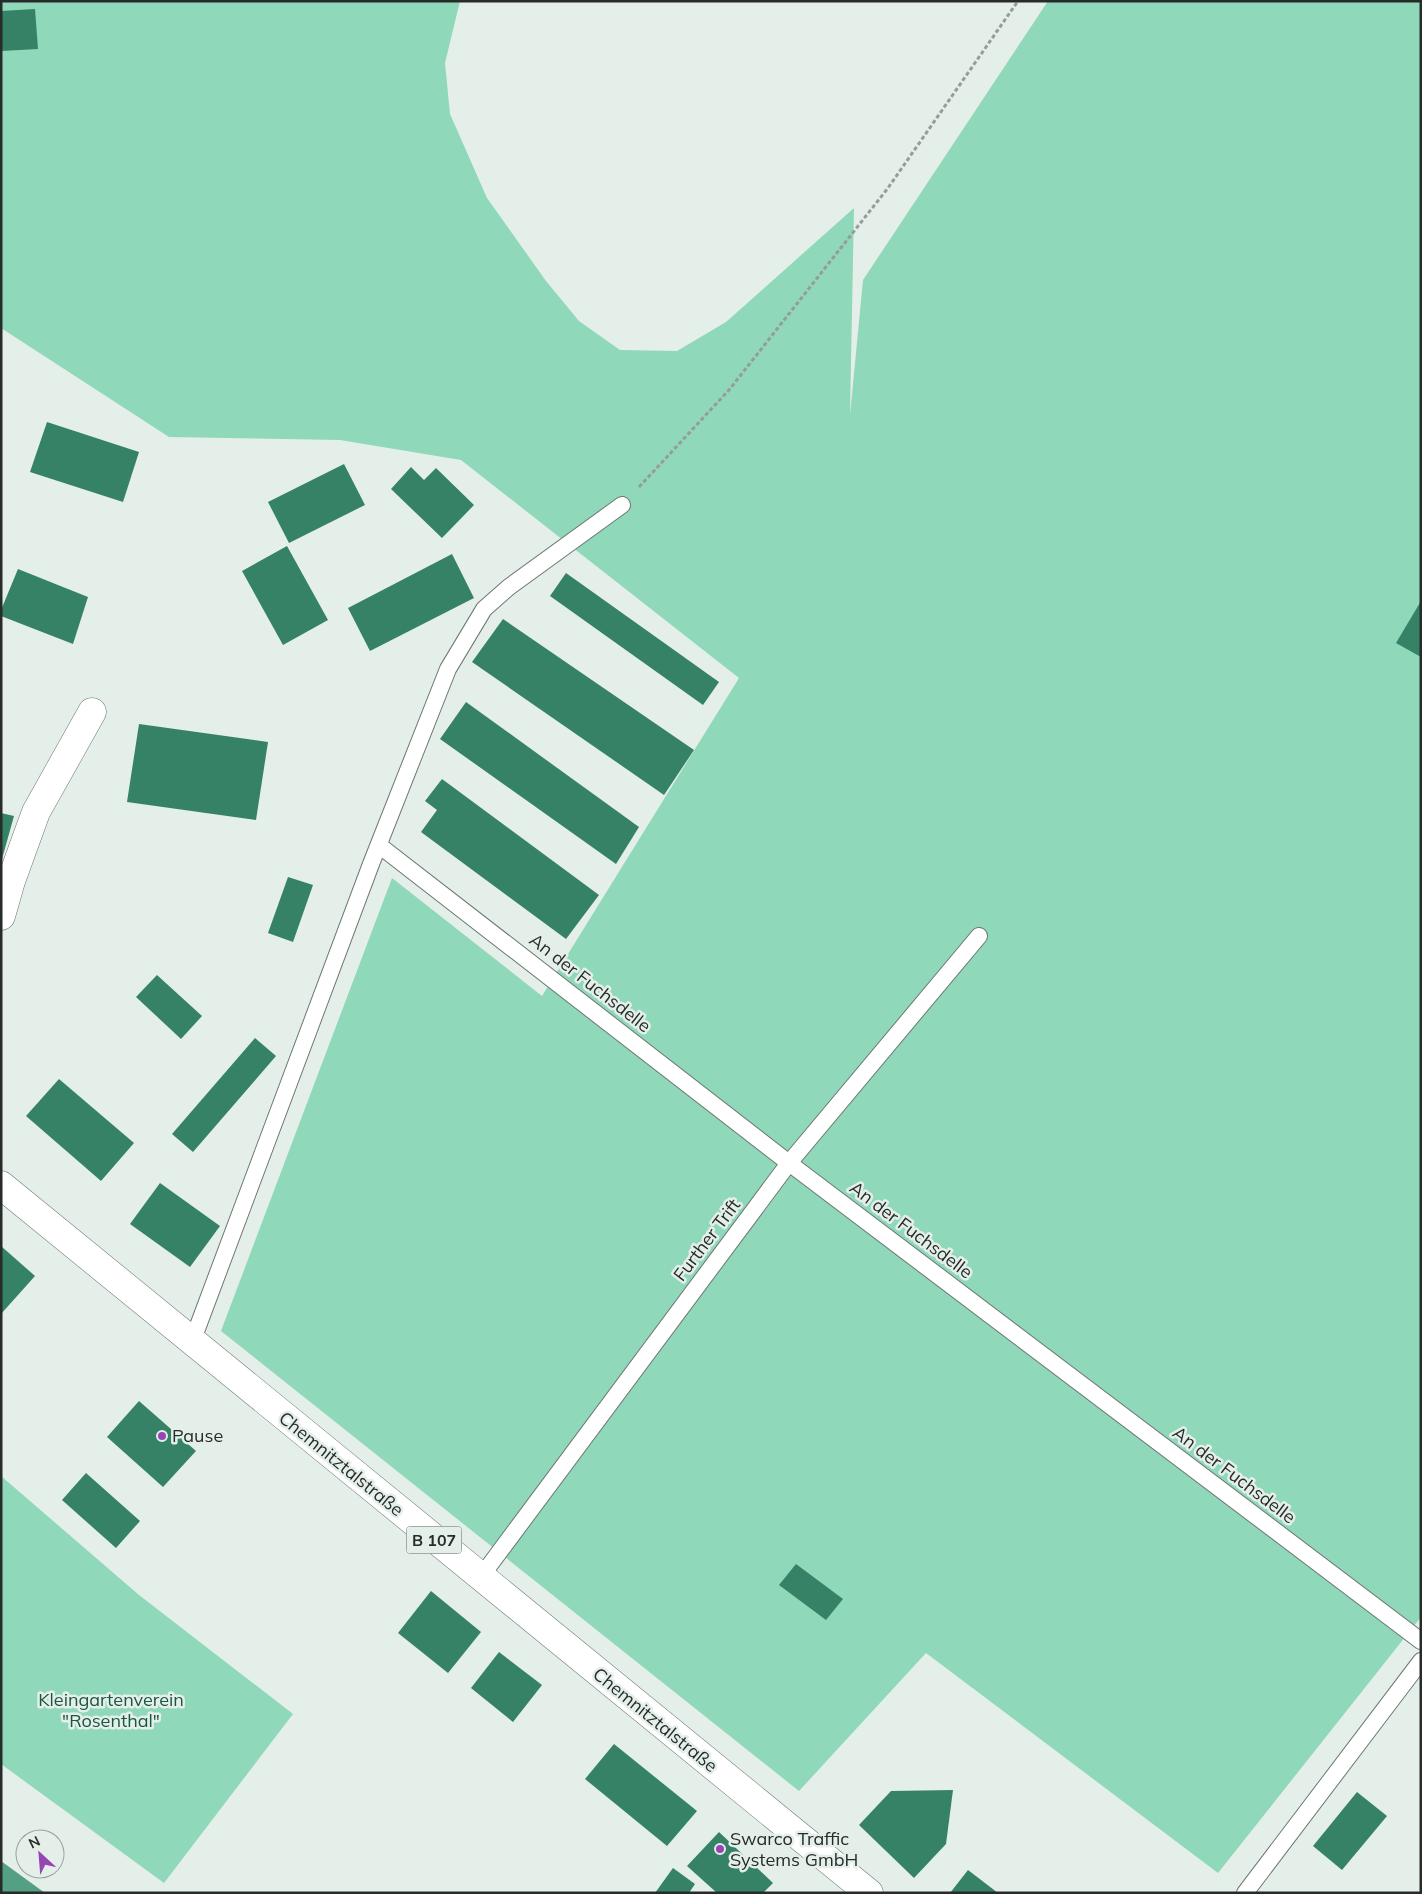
<svg xmlns="http://www.w3.org/2000/svg" width="1422" height="1894" font-family="Mulish,sans-serif">
<rect width="100%" height="100%" fill="#e4efea"/>
<g fill="#8fd8ba">
<path d="M1,1H460L445,63L450,114L487,198L546,281L579,321L620,350L677,351L726,322L854,208L850,415L863,280L1048,1H1421V1617L1218,1873L926,1653L799,1791L221,1331L392,878L542,996L739,678L461,460L340,440L169,437L1,328Z"/>
<path d="M1,1476L139,1595L293,1714L164,1883L1,1764Z"/>
</g>
<path fill="#55a083" d="M1,1861L45,1893H1Z"/>
<g fill="#368266">
<path d="M35,9L38,49L1,51V11Z"/>
<path d="M47,422L139,452L123,502L30,472Z"/>
<path d="M344,464L365,505L289,543L268,502Z"/>
<path d="M411,467L424,480L436,468L474,505L442,538L391,489Z"/>
<path d="M287,546L328,620L283,645L242,571Z"/>
<path d="M452,554L474,598L370,651L348,608Z"/>
<path d="M18,569L88,597L73,644L1,616V610Z"/>
<path d="M566,573L719,682L703,705L550,596Z"/>
<path d="M1421,601V657L1396,643Z"/>
<path d="M503,619L694,750L664,795L472,662Z"/>
<path d="M466,702L639,827L616,864L440,739Z"/>
<path d="M139,724L268,742L256,820L127,802Z"/>
<path d="M442,779L599,895L566,939L421,832L437,810L425,801Z"/>
<path d="M1,813L14,816L2,859H1Z"/>
<path d="M288,877L313,885L293,942L268,933Z"/>
<path d="M157,975L202,1016L181,1039L136,997Z"/>
<path d="M255,1038L276,1056L193,1152L172,1134Z"/>
<path d="M59,1079L134,1143L101,1181L26,1116Z"/>
<path d="M160,1183L220,1226L190,1267L130,1224Z"/>
<path d="M1,1246L35,1276L1,1314Z"/>
<path d="M139,1401L196,1451L163,1487L107,1437Z"/>
<path d="M86,1473L140,1521L116,1548L62,1500Z"/>
<path d="M796,1564L843,1599L826,1620L779,1585Z"/>
<path d="M431,1591L481,1632L448,1673L398,1633Z"/>
<path d="M499,1652L542,1685L513,1722L471,1688Z"/>
<path d="M614,1744L697,1811L667,1846L585,1779Z"/>
<path d="M953,1790L946,1844L914,1878L859,1825L891,1791Z"/>
<path d="M1357,1792L1387,1816L1342,1870L1313,1846Z"/>
<path d="M719,1832L773,1883L763,1893H717L687,1866Z"/>
<path d="M673,1868L695,1884L689,1893H655Z"/>
<path d="M968,1870L998,1893H950Z"/>
</g>
<g fill="none" stroke-linecap="round" stroke-linejoin="round">
<g stroke="#6d7772" stroke-width="18">
<g id="lane">
<path d="M380,846L789,1163L1421,1641"/>
<path d="M192,1342L371,864L448,669L484,609L509,587L622,505"/>
<path d="M480,1578L789,1163L979,936"/>
<path d="M1245,1893L1421,1661"/>
</g>
</g>
<g stroke="#6d7772" stroke-width="29">
<path id="street" d="M1,916L11,881L36,812L92,712"/>
</g>
<g stroke="#6d7772" stroke-width="29">
<path id="primary" d="M1,1185L869,1893"/>
</g>
<path stroke="#959d99" stroke-width="3" stroke-dasharray="4 2.5" stroke-linecap="butt" d="M639,487L729,390L888,188L1018,1"/>
<use href="#lane" stroke="#fff" stroke-width="16"/>
<use href="#street" stroke="#fff" stroke-width="28"/>
<use href="#primary" stroke="#fff" stroke-width="28"/>
</g>
<g fill="#9745b3" stroke="#e4efea" stroke-width="2">
<circle cx="162" cy="1436" r="5"/>
<circle cx="720" cy="1849" r="5"/>
</g>
<g text-anchor="middle" stroke-width="5" stroke-linejoin="round" paint-order="stroke">
<rect fill="#e4efea" stroke="#606663" stroke-width="1" x="406.5" y="1526.5" width="55" height="27" rx="4"/>
<g font-size="16" font-weight="bold" fill="#272b29">
<text x="434" y="1546">B 107</text>
</g>
<g font-size="18" fill="#272b29" stroke="#e4efea">
<text transform="translate(590 983) rotate(38)" y="6">An der Fuchsdelle</text>
<text transform="translate(911 1230) rotate(37)" y="6">An der Fuchsdelle</text>
<text transform="translate(707 1240) rotate(-53)" y="6">Further Trift</text>
<text transform="translate(341 1464) rotate(39)" y="6">Chemnitztalstraße</text>
<text transform="translate(1234 1475) rotate(37)" y="6">An der Fuchsdelle</text>
<text transform="translate(655 1720) rotate(39)" y="6">Chemnitztalstraße</text>
</g>
<g font-size="18" fill="#272b29" stroke="#e4efea" text-anchor="start">
<text x="172" y="1442">Pause</text>
<text x="730" y="1845">Swarco Traffic<tspan x="730" dy="21">Systems GmbH</tspan></text>
</g>
<g font-size="18" fill="#1b5641" stroke="#e4efea">
<text x="111" y="1706">Kleingartenverein<tspan x="111" dy="21">"Rosenthal"</tspan></text>
</g>
</g>
<rect width="1422" height="1894" fill="none" stroke="#272b29" stroke-width="5"/>
<g transform="translate(40 1854) rotate(334)"><circle r="24" fill="#e4efea" stroke="#98a19d"/>
<path d="M0-4L9 19L0 12L-9 19Z" fill="#9745b3"/>
<text y="-8" font-size="14" font-weight="bold" text-anchor="middle" fill="#272b29">N</text>
</g>
</svg>
